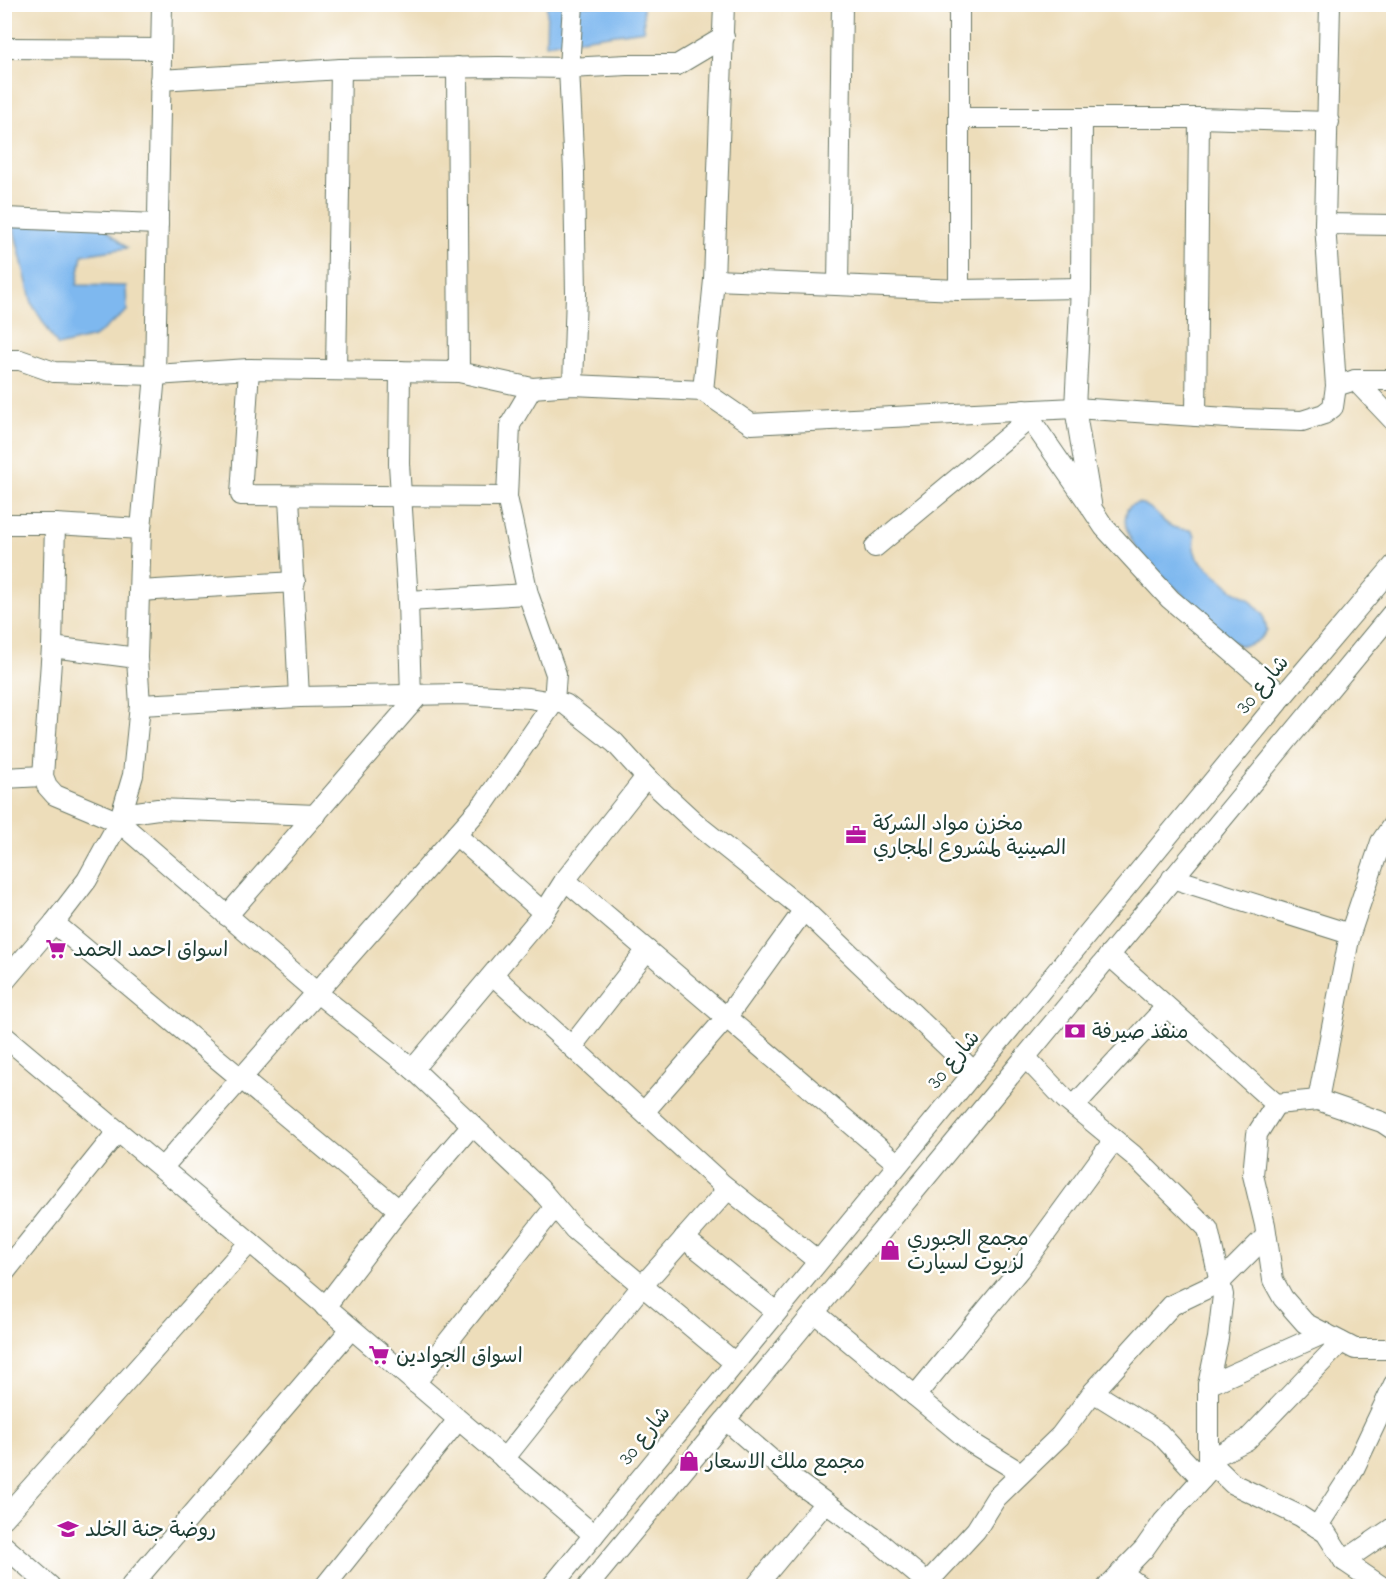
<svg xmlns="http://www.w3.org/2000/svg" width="1398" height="1591" font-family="'Indie Flower','Playpen Sans Arabic',sans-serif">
<rect width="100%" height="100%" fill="#fff"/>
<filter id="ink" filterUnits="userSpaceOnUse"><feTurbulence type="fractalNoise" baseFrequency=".0167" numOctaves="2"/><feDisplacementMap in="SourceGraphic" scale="12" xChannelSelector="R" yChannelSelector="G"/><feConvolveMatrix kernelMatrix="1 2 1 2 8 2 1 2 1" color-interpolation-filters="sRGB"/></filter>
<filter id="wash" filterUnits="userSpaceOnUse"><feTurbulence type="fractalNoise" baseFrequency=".008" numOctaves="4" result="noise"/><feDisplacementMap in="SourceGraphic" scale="24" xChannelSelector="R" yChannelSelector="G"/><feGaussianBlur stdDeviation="1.35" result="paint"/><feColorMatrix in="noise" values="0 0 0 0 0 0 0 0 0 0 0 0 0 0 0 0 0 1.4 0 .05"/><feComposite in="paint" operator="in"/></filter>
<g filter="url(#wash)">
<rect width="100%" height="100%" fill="#edddba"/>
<g fill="#7eb8ef" stroke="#4e7a92" stroke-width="1.5">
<path d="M547,5H643L644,30L546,44Z"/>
<path d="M96,220L127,248L82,255L77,285L126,286L127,311L94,337L58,346L32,304L13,225Z"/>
<path d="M1138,503C1155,505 1160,524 1176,528C1180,530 1186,529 1191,530L1195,536L1194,549L1197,558L1234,591L1249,599L1263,614L1267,630C1261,640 1249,649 1236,644C1223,638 1214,622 1204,612C1182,593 1118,547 1126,514C1127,507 1130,505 1138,503Z"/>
</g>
</g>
<g filter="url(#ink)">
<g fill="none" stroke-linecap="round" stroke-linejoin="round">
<g stroke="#677563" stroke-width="22">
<g id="minor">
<path d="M959,4V290"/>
<path d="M4,48L161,49"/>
<path d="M457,67L459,372"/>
<path d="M160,80L341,69L498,67L569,68L627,65H677L724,37"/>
<path d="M959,118H1199L1329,122"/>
<path d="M1082,118L1081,288L1075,408L1092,509L1104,527L1170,599L1283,696"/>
<path d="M4,218L158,224"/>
<path d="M1325,224L1394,225"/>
<path d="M714,280L959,290L1081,288"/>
<path d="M838,285L842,4"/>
<path d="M4,360H20L54,372L155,375L249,369L459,372L532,388L573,385L703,391L751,424L1075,408L1242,419L1302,421L1324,414L1333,407L1336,386L1325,224L1330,4"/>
<path d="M249,369L241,495L507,497"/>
<path d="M336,370L341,69"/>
<path d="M400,371L399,464L408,601L411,696"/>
<path d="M1355,380L1394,421"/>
<path d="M573,385L576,294L574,172L569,68L573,4"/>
<path d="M1336,386L1355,380H1394"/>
<path d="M703,391L714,280L724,4"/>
<path d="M1024,410L1089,504"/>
<path d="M1196,416L1199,118"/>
<path d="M289,497L299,697"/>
<path d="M4,524H55L141,529"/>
<path d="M55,524L52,647L43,776L47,786L55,795L119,822L316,992L413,1069L540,1189L574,1229L735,1363"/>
<path d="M875,547L1029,419"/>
<path d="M139,591L295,582"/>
<path d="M408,601L528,594"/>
<path d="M52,647L137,658"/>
<path d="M140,705L299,697L461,694L529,698L565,704L615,743L646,777L700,827L804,910L974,1072"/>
<path d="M4,778L43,776"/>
<path d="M122,814L158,809L316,815"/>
<path d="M456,835L544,913"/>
<path d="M1172,878L1350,934"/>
<path d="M565,880L898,1164"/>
<path d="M227,916L418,696"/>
<path d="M54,923L399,1210"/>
<path d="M1109,955L1276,1104L1318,1100L1382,1122L1394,1130"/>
<path d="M493,975L721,1183L818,1261"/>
<path d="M4,982L54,923L87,880L119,822L133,775L140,705L137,658L141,529L155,375L162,4"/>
<path d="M4,1036L250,1242L594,1535"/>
<path d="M572,1046L647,950"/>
<path d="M1025,1057L1065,1099L1133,1155L1208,1229L1223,1295L1218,1338L1208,1385V1460L1233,1484L1300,1516L1326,1533L1344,1561L1381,1586"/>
<path d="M413,1069L544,913L565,880L646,777"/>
<path d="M1318,1100L1350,934L1381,842L1394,823"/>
<path d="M1276,1104L1257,1134L1253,1175L1265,1225L1273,1280L1283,1298L1305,1323L1355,1349H1394"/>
<path d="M1074,1106L1166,1007"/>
<path d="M644,1112L726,1018L804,910"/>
<path d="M162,1168L485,802L554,702L556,674L528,594L507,497L510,425L532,388"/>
<path d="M684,1238L776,1312"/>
<path d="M4,1273L118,1131"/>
<path d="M325,1307L399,1210L472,1125"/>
<path d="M815,1313L972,1443L1021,1473"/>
<path d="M415,1383L555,1207"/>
<path d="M1208,1385L1325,1333"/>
<path d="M1093,1392L1172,1305L1220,1282L1266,1236"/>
<path d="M915,1396L1019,1270L1114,1140"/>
<path d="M727,1421L797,1482L874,1538L931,1586"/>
<path d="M504,1459L642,1286L728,1189"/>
<path d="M1208,1460L1247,1440L1341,1342"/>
<path d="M4,1518L250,1242"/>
<path d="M1317,1527L1352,1473L1394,1384"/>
<path d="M4,1546L50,1586"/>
<path d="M1344,1561L1394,1527"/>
<path d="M1121,1572L1140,1586"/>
<path d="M927,1583L976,1530L996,1498L1060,1436L1093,1392L1159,1433L1202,1479"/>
<path d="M131,1586L351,1329"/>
<path d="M325,1586L458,1420"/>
<path d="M552,1586L1283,696L1394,565"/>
<path d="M588,1586L1394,611"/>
<path d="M756,1586L825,1503"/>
<path d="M1108,1586L1144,1549L1163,1522L1211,1469"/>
</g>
</g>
<use href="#minor" stroke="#fff" stroke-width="20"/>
</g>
</g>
<defs>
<g id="office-bare" transform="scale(1.62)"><path d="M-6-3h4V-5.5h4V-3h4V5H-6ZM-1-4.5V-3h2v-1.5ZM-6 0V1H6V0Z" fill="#b5179e" stroke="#fff" stroke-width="2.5" paint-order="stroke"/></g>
<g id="supermarket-bare" transform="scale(1.62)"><path d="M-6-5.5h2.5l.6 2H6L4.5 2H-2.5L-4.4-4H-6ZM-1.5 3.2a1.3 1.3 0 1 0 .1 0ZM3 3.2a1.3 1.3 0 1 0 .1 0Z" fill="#b5179e" stroke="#fff" stroke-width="2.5" paint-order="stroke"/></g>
<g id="bank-bare" transform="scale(1.62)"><path d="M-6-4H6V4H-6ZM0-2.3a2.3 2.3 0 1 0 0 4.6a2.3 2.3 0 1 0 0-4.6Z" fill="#b5179e" stroke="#fff" stroke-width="2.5" paint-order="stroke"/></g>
<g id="shop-bare" transform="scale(1.62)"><path d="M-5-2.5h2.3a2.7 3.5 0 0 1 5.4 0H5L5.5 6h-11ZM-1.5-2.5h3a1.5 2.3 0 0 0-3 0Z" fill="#b5179e" stroke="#fff" stroke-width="2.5" paint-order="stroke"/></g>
<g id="school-bare" transform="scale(1.62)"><path d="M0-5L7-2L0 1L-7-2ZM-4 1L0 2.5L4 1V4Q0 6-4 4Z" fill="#b5179e" stroke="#fff" stroke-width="2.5" paint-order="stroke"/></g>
</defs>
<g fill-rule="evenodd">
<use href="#office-bare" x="856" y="835"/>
<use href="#supermarket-bare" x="56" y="949"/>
<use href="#bank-bare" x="1075" y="1031"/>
<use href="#shop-bare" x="890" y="1250"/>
<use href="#supermarket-bare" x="379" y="1355"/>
<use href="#shop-bare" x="689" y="1461"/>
<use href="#school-bare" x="68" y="1529"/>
</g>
<g text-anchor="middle" stroke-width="5" stroke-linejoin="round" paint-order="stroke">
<g font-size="21" fill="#1f3d34" stroke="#fff">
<text transform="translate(1262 684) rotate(-50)" y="7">شارع 30</text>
<text transform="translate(953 1059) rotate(-50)" y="7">شارع 30</text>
<text transform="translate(644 1435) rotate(-51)" y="7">شارع 30</text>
</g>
<g font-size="21" fill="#1f3d34" stroke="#fff" text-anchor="start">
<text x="873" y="830">مخزن مواد الشركة<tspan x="873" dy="24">الصينية لمشروع المجاري</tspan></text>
<text x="73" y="956">اسواق احمد الحمد</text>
<text x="1092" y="1038">منفذ صيرفة</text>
<text x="907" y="1245">مجمع الجبوري<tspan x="907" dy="24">لزيوت لسيارت</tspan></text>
<text x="396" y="1362">اسواق الجوادين</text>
<text x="706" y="1468">مجمع ملك الاسعار</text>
<text x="85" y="1536">روضة جنة الخلد</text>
</g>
</g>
<rect width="1398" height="1591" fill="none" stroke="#fff" stroke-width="24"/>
</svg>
